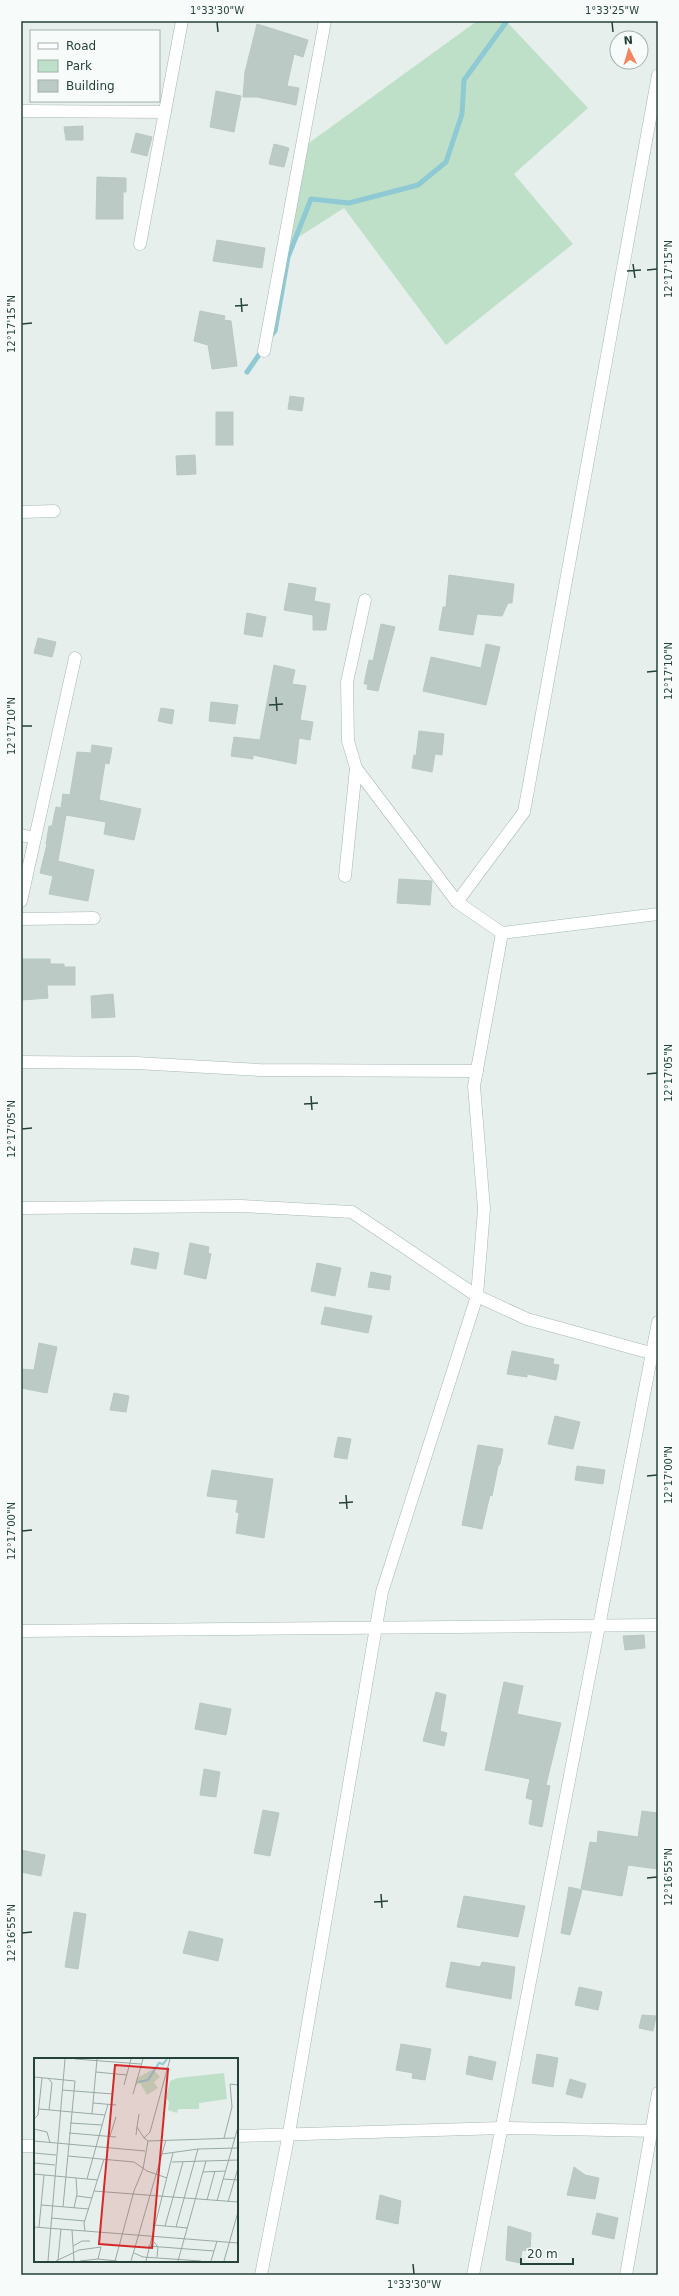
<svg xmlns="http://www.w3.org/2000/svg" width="679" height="2296" font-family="'DejaVu Sans',sans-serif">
<rect width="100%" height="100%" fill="#e6efeb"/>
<path fill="#bfe0c8" d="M477,21H506L588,108L514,174L573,244L446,345L344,208L283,247L302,148Z"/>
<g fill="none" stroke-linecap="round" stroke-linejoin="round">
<g stroke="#8ec9d4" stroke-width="5">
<path d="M270,337L275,331L288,257L311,199L349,203L418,185L446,162L462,114L464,80L507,21"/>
<path d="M247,372L263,349"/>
</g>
</g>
<g fill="#bbcac4" stroke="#b8c9c2">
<path d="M257,24L308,40L303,57L294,54L287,86L299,88L296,105L257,97H243L245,72Z"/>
<path d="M216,91L241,96L234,132L210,127Z"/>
<path d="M83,126V140H66L64,127Z"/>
<path d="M136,133L152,137L147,156L131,152Z"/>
<path d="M274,144L289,148L284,167L269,164Z"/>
<path d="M97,177L126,178V192H123V219H96Z"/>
<path d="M217,240L265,248L262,268L213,261Z"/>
<path d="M200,311L225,316L224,320L231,321L237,366L212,369L208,345L194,341Z"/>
<path d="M290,396L304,398L302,411L288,409Z"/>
<rect x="216" y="412" width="17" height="33"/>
<path d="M195,455L196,474L177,475L176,456Z"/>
<path d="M449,575L514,584L512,603H508L502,616L477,614L473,635L439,630L443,607H446Z"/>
<path d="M289,583L316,588L314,601L330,604L326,630H313V615L284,610Z"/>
<path d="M247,613L266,617L262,637L244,634Z"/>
<path d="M381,624L395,627L378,691L367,689L368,684H364L369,660L373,661Z"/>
<path d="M38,638L56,642L52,657L34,653Z"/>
<path d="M486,644L500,647L486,705L423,691L431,657L481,668Z"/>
<path d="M274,665L295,670L292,684L306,686L300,720L313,722L310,740L299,738L296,764L253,755V759L231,756L234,737L260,740Z"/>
<path d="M211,702L238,705L235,724L209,721Z"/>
<path d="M161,708L174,710L172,724L158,721Z"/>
<path d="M419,731L444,734L442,755L435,754L432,772L412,768L414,755L416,756Z"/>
<path d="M92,745L112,748L109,764L105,763L99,800L141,809L134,840L104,834L106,822L66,815L58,861L94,870L88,901L49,894L53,876L40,873L47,844H46L49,826H52L56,807L61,808L63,794L70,795L77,752L91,753Z"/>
<path d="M399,879L432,881L430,905L397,903Z"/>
<path d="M21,959H50V964H64V967H75V985H47L48,998L22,1000Z"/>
<path d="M113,994L115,1017L92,1018L91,996Z"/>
<path d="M190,1243L209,1247L208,1253L211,1254L206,1279L184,1274Z"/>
<path d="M134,1248L159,1253L156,1269L131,1264Z"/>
<path d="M317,1263L341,1268L335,1296L311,1291Z"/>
<path d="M371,1272L391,1276L389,1290L368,1287Z"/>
<path d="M325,1307L372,1316L368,1333L321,1324Z"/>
<path d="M39,1343L57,1347L47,1393L21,1388V1369L34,1370Z"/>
<path d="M512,1351L554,1359L553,1364L559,1365L556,1380L527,1374V1377L507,1374Z"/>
<path d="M114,1393L129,1396L126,1412L110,1410Z"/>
<path d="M555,1416L580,1422L573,1449L548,1444Z"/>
<path d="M338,1437L351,1439L347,1459L334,1457Z"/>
<path d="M478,1445L503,1449L500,1464L498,1466L492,1496L490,1495L482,1529L462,1525Z"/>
<path d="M577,1466L605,1470L603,1484L575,1480Z"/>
<path d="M212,1470L273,1479L264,1538L236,1533L239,1513L236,1512L238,1500L207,1496Z"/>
<path d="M644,1635L645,1648L625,1650L623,1636Z"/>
<path d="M504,1682L523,1686L517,1714L561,1723L546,1785L550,1786L542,1827L529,1824L533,1800L526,1798L530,1779L485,1770Z"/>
<path d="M436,1692L446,1695L440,1731L447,1733L444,1746L423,1741Z"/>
<path d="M200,1703L231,1709L226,1735L195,1729Z"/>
<path d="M204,1769L220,1772L216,1797L200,1795Z"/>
<path d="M263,1810L279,1813L270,1856L254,1853Z"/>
<path d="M642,1811L658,1813V1869L628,1865L622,1896L581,1889L590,1842L597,1843L598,1831L638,1837Z"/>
<path d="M21,1850L45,1855L41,1876L21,1872Z"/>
<path d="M569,1887L582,1890L570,1935L561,1933Z"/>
<path d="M464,1896L525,1906L518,1937L457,1927Z"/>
<path d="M74,1912L86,1914L78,1969L65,1967Z"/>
<path d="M189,1931L223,1939L218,1961L183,1953Z"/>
<path d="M451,1962L480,1967L482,1962L515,1967L511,1999L446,1987Z"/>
<path d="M579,1987L602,1992L598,2010L575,2005Z"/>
<path d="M642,2015L656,2016L653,2031L639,2028Z"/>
<path d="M401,2044L431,2049L425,2080L412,2078L413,2073L396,2070Z"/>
<path d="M537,2054L558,2058L553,2087L532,2083Z"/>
<path d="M469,2056L496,2062L492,2080L466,2074Z"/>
<path d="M570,2079L586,2084L582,2098L566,2094Z"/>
<path d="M574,2167L585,2175L599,2178L595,2199L567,2195Z"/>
<path d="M380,2195L401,2201L398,2224L376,2219Z"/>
<path d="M597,2213L618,2218L614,2239L592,2234Z"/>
<path d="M508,2226L531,2233L530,2251L522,2250L520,2263L506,2260Z"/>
</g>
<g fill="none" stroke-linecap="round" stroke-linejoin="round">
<g stroke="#a8b8b2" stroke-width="13">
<g id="minor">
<path d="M21,111L165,112"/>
<path d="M140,244L182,21"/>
<path d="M264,351L325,21"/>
<path d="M21,512L54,511"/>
<path d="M356,768L348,741L347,682L365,600"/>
<path d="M21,835L35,838"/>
<path d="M345,876L356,768L457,902"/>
<path d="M21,901L75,658"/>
<path d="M21,919L94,918"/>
<path d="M502,933L658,914"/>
<path d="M21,1062L136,1063L259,1070L477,1071"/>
<path d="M21,1208L241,1206L352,1212L477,1296L527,1319L658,1355"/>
<path d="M21,1631L658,1625"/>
<path d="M237,2136L502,2128L658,2131"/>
<path d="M21,2146H35"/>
<path d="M261,2275L289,2133L382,1592L477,1296L484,1209L474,1086L502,933L457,902L524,812L658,75"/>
<path d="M473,2275L658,1322"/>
<path d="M626,2275L658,2093"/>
</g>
</g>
<use href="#minor" stroke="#fff" stroke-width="12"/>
</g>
<path fill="none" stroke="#24423a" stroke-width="1.5" d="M217,22L218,32M612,22L613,32M633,264L635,278M647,270L657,269M627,271L641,270M241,298L242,312M235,306L248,305M22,324L32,323M647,672L657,671M276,697L277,711M269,705L283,704M22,726H32M647,1074L657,1073M311,1096L312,1110M304,1104L318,1103M22,1129L32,1128M647,1476L657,1475M346,1495L347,1509M339,1503L353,1502M22,1531L32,1530M647,1878L657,1877M381,1894L382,1908M374,1902L388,1901M22,1933L32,1932M413,2264L414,2274"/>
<g transform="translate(34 2058)">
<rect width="204" height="204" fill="#e6efeb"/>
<path d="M119,11L126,19L120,24L124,30L113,37L106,25L101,28L103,20ZM190,15L193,41L165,45V51H144L143,55L134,52L135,44L132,40L136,23L144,20Z" fill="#bfe0c8"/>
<path fill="none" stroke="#8ec9d4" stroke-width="2" d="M104,24L114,22L125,5L129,6L133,1"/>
<path fill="none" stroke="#98aaa4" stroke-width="1" d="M41,1L107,6M62,14L93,17M0,19L41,23L29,149M14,20L18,25L15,52M90,27L97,1M28,32L79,36M99,36L109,1M59,45L82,47M5,51L71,57M58,56L63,1M0,61L4,57L8,20M36,65L68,67M103,69L105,56M0,71L13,74L16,85M35,75L82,79M102,77L103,69L110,80M76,78L82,59M190,80L198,49L196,26L204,27M0,83L111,93M114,83L201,80M0,95L22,97M128,96L164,91L204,90M34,98L100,104L113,113L133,120M138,104L204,102M0,105L21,107M169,114L192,113M0,116L64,122M53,121L74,46M189,121L204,122M60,133L204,144M43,138L58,140M173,142L181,113M183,143L204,69M194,144L204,110M7,147L55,151M40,150L43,136L42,120M17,160L51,163M120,167L154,170M131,168L149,104M0,169L204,185M5,169L10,117M142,169L164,91M38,172L40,203M51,173L50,165L70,101M120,184L124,189L123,199M39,188L48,183H56M114,188L180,193M100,195L109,199L167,203M24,202L27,171M14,203L31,1M22,203L45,192L67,189L64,201M46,203L64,201L83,203M81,203L100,133L109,111L114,83L110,80L116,74L136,1M97,203L132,82M112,203L139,95M144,203L172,103M177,203L183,183M190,203L204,154"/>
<path fill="#d62828" fill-opacity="0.15" stroke="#d62828" stroke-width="2" d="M81,7L134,11L118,190L65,186Z"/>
<rect width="204" height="204" fill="none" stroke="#24423a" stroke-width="2"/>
</g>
<rect width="679" height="2296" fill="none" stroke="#f7fbf9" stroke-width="44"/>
<rect x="30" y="30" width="130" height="72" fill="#f7fbf9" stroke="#a3b1ad"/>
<rect x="38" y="43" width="20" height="6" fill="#ffffff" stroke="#a3b1ad"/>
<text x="66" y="50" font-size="12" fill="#24423a">Road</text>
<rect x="38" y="60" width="20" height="12" fill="#bfe0c8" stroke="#a3b1ad"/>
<text x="66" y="70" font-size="12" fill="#24423a">Park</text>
<rect x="38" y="80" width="20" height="12" fill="#bbcac4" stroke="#a3b1ad"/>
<text x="66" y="90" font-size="12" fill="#24423a">Building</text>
<g transform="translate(629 50) rotate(355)"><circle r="19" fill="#f7fbf9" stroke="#a3b1ad"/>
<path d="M0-3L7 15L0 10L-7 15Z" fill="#f4845f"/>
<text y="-6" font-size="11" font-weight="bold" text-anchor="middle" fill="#24423a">N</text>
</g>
<path d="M521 2258v6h52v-6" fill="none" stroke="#24423a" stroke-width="2"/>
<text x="527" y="2258" font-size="12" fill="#24423a" stroke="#f7fbf9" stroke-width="3" paint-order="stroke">20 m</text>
<rect x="22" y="22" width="635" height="2252" fill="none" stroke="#24423a" stroke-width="1.5"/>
<g font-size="10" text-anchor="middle" fill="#24423a">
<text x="217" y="14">1°33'30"W</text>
<text x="612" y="14">1°33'25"W</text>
<text transform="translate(668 269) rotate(-90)" y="4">12°17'15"N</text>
<text transform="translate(11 324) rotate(-90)" y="4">12°17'15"N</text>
<text transform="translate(668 671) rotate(-90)" y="4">12°17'10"N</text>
<text transform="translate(11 726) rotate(-90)" y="4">12°17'10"N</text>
<text transform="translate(668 1073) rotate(-90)" y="4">12°17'05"N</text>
<text transform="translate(11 1129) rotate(-90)" y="4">12°17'05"N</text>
<text transform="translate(668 1475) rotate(-90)" y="4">12°17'00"N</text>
<text transform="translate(11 1531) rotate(-90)" y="4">12°17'00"N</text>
<text transform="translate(668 1877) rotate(-90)" y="4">12°16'55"N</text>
<text transform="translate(11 1933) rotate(-90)" y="4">12°16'55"N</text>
<text x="414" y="2288">1°33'30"W</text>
</g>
</svg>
